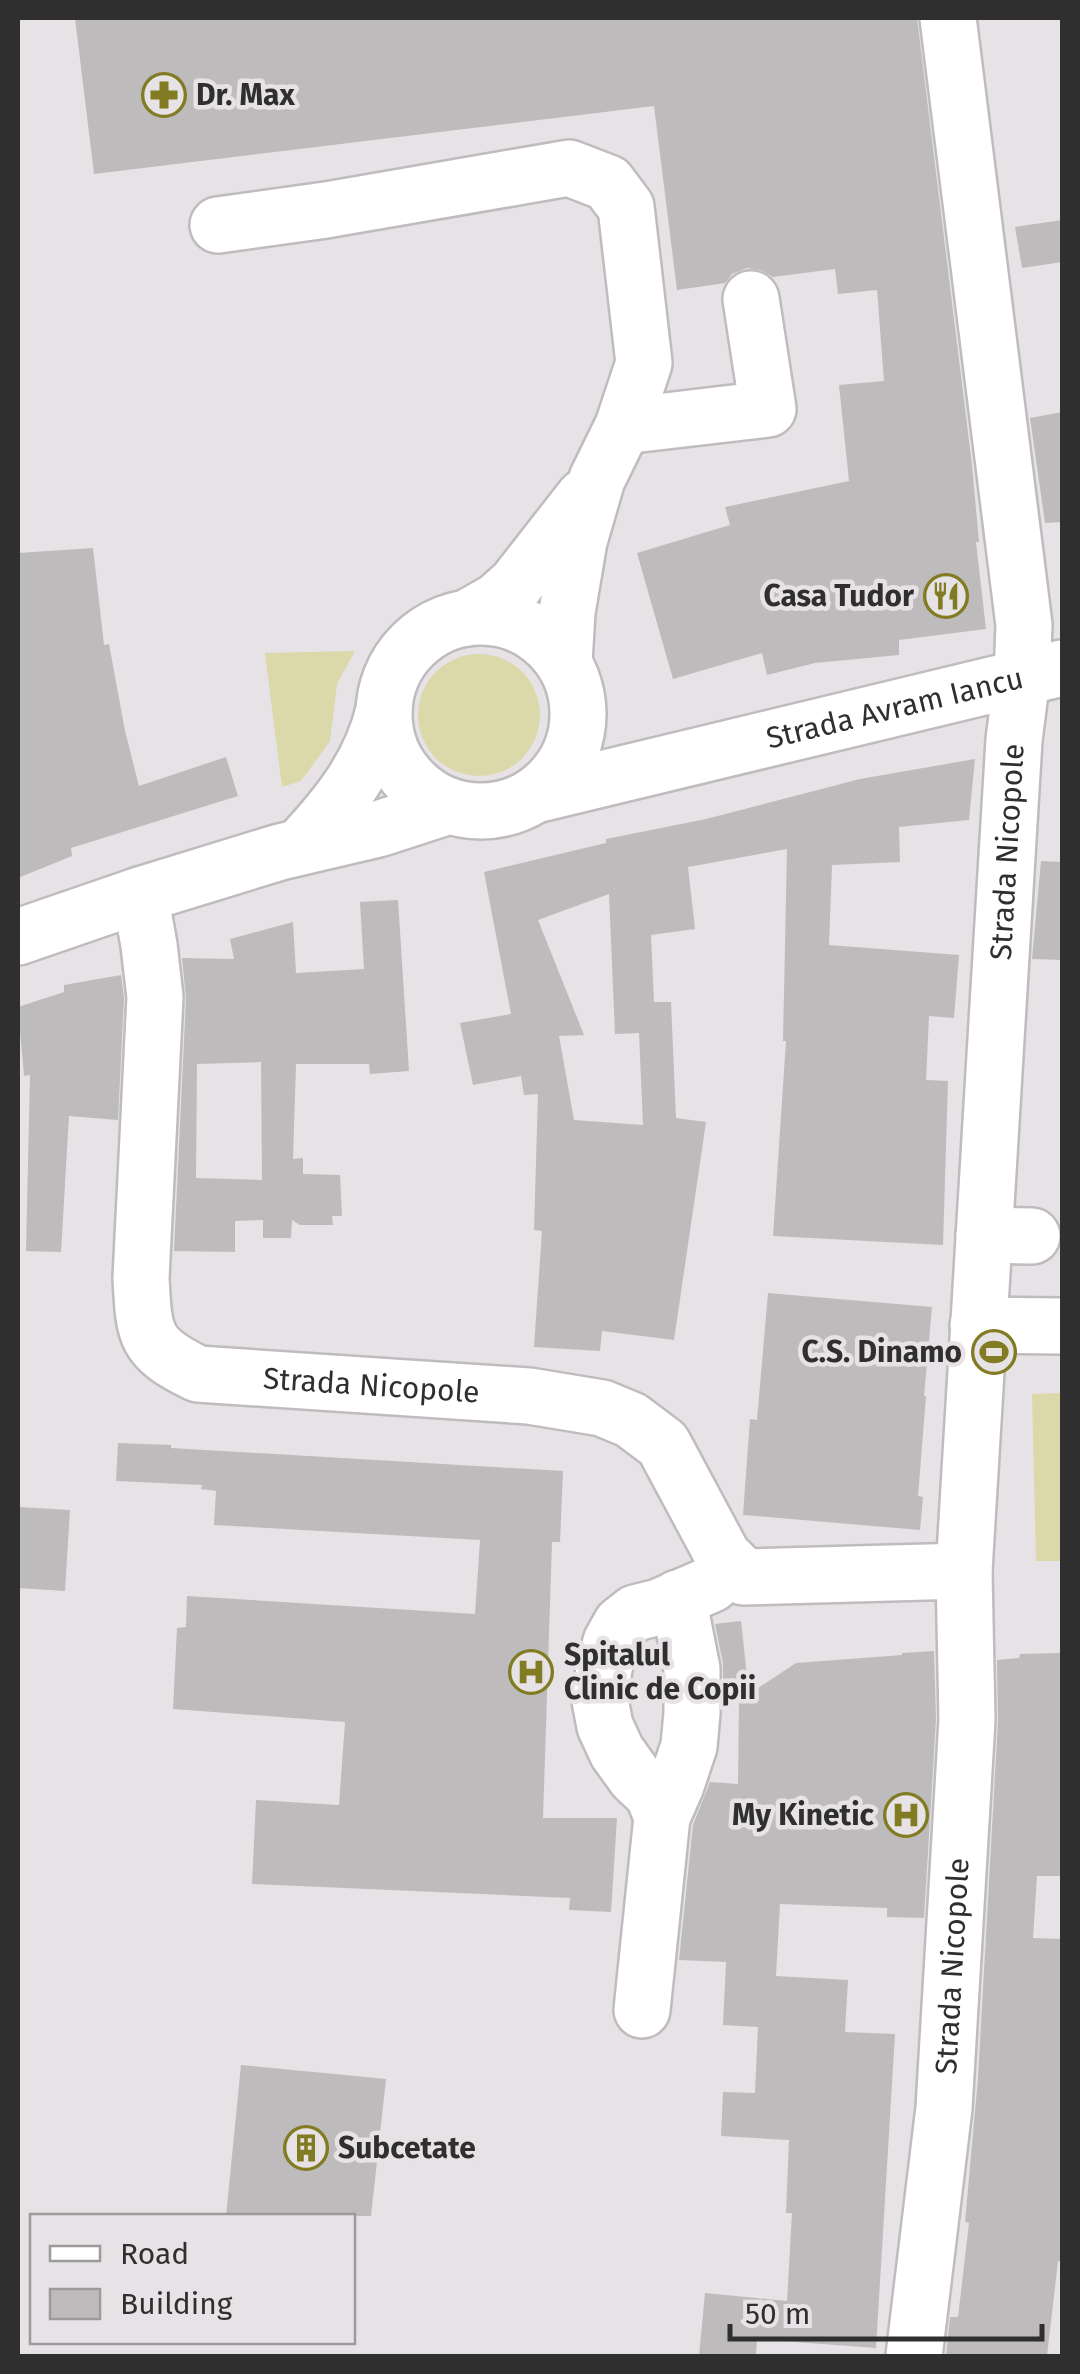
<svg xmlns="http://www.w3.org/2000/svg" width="1080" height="2374" font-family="'Fira Sans',sans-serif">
<rect width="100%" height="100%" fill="#e6e2e5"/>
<g fill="#dbd9a9">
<path d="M355,651L337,684L330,741L301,781L282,787L265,653Z"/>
<circle cx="479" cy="715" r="61"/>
<path d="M1062,1393V1561H1036L1032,1394Z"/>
</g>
<g fill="#bebbbd" fill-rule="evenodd">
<path d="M75,18H917L972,465L979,542H976L986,629L899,640V655L815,663L767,675L762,653L673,679L637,553L730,525L725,507L849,481L839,385L884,381L877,290L838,294L835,269L773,277L761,270L747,268L732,274L725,283L677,290L654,106L94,174Z"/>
<path d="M1062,220V262L1022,268L1015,227Z"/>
<path d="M1062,412V522L1045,523L1030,418Z"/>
<path d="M93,548L104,645L109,644L125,731L139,786L226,757L238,796L71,848L72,856L18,878V553Z"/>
<path d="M975,759L969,820L899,827L900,862L832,865L829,945L959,955L954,1018L929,1016L926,1080L948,1081L943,1245L773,1236L786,1041H783L787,849L688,867L695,929L651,935L654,1002H671L676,1118L706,1122L674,1340L602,1331L600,1351L534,1347L542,1231L534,1230L538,1094L524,1095L521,1076L473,1085L460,1023L511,1014L484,872L606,843V839L706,819L860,779ZM609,894L615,1034L639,1033L643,1125L574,1120L559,1036L584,1035L538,920Z"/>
<path d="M1041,861L1062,862V960L1032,959Z"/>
<path d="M398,900L409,1071L370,1074L369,1064H296L293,1159L303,1158V1174L340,1175L342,1216H332L333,1225H300L292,1220L291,1238H263V1220L235,1221V1252L174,1251L186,998L182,958L234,959L230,939L293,922L296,973L364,969L360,902ZM261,1062L262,1180L196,1178L197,1064Z"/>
<path d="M121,975L124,998L118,1120L69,1116L61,1252L26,1251L30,1075L24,1076L18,1007L64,992V985Z"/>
<path d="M768,1293L932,1307L924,1396H926L918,1496L923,1497L920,1530L743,1515L750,1419L757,1420Z"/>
<path d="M118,1443L171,1445V1448L563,1471L560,1542H552L543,1818H617L611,1912L569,1910L570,1898L252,1884L256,1800L339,1805L345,1722L173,1709L177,1628L186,1627L187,1596L475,1614L480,1540L214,1525L216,1491L201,1489L202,1485L116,1481Z"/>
<path d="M18,1507L70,1510L65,1591L18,1588Z"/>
<path d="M741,1621L749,1694L796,1663L902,1655V1653L934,1651L936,1719L924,1918L887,1917V1908L780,1904L776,1976L848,1980L845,2032L895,2034L876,2348L757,2339L756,2356H699L705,2293L787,2301L792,2213H786L789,2140L721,2136L723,2092L755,2093L758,2027L723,2025L726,1962L679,1960L693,1825L710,1782L738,1784L739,1701L723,1703V1663L715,1624Z"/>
<path d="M1062,1653V1876H1037L1033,1938L1062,1939V2261H1058L1047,2356H946L950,2317H958L969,2223L965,2222L978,2078L998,1722L997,1660L1019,1658L1020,1654Z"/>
<path d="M241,2065L386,2079L371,2216H226Z"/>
</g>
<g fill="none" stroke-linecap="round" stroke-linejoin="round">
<g stroke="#bfbbbe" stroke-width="60">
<g id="minor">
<path d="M218,225L326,210L569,168L608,183L626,207L644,363L623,426L597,479L579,541L567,612L564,662"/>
<path d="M623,426L768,409L751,299"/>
<circle cx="481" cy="714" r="97"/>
<path d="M467,618L497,601L516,584L584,497"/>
<path id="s1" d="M535,795L1062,668"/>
<path d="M300,847C338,806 371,766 384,710"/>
<path id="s2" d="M140,895L149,945L155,997L141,1278C144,1336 144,1348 198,1374L529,1396L602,1408L631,1420L663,1444L723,1556L744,1577L964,1571"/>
<path d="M18,937L140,895L280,852L378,829L449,806"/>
<path d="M984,1235L1032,1236"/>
<path d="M978,1325L1062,1326"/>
<path d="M662,1817L653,1794L635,1777L617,1752L605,1726L600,1700L604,1668L611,1642L621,1624L635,1613L659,1607L712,1584"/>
<path d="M642,2010L662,1817L676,1785L689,1746L692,1713V1669L678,1598"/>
<path id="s3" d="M914,2356L944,2108L967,1720L964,1571L1014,740L1022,677L1024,625L948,18"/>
</g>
</g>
<use href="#minor" stroke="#fff" stroke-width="55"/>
</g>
<defs>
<g id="pharmacy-ring" transform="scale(2.25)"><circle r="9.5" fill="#e6e2e5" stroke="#817b21" stroke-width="1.5"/><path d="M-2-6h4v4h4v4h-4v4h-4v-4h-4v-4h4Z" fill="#817b21"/></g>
<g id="restaurant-ring" transform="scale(2.25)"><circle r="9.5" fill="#e6e2e5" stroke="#817b21" stroke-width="1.5"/><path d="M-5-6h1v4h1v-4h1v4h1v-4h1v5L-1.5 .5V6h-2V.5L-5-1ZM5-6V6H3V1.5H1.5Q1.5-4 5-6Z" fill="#817b21"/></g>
<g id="stadium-ring" transform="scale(2.25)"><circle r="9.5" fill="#e6e2e5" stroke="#817b21" stroke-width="1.5"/><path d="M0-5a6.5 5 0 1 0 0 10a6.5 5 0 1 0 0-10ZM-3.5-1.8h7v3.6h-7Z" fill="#817b21"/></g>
<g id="hospital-ring" transform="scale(2.25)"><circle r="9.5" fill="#e6e2e5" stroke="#817b21" stroke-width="1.5"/><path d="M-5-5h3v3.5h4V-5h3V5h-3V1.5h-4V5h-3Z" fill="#817b21"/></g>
<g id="building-ring" transform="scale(2.25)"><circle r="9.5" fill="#e6e2e5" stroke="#817b21" stroke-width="1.5"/><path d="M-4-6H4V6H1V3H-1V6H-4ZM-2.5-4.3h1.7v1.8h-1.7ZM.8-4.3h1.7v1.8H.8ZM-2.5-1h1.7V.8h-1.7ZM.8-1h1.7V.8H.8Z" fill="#817b21"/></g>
</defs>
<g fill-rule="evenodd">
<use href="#pharmacy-ring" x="164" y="95"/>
<use href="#restaurant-ring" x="946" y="596"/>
<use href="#stadium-ring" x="994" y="1352"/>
<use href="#hospital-ring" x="531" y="1672"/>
<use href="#hospital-ring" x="906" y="1815"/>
<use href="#building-ring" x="306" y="2148"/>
</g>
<g text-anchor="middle" stroke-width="9" stroke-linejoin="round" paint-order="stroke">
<g font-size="30" font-weight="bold" fill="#302f30" stroke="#e6e2e5" text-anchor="start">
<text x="196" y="105">Dr. Max</text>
<text x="914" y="606" text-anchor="end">Casa Tudor</text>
<text x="962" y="1362" text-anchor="end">C.S. Dinamo</text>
<text x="564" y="1665">Spitalul<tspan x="564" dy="34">Clinic de Copii</tspan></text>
<text x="874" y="1825" text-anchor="end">My Kinetic</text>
<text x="338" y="2158">Subcetate</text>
</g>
<g font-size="30" fill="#302f30" stroke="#e6e2e5">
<text dy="10" stroke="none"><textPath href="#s1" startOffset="370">Strada Avram Iancu</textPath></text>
<text dy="10" stroke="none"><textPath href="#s3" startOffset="1508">Strada Nicopole</textPath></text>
<text dy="10" stroke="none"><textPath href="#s2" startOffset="680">Strada Nicopole</textPath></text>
<text dy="10" stroke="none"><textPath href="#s3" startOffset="392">Strada Nicopole</textPath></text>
</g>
</g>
<rect width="1080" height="2374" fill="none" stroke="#302f30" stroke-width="40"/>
<rect x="30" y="2214" width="325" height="130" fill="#e6e2e5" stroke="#9d9a9d" stroke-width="2.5"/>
<rect x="50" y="2246" width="50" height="15" fill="#ffffff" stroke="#9d9a9d" stroke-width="2.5"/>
<text x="120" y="2264" font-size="30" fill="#302f30">Road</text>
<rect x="50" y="2289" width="50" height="30" fill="#bebbbd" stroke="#9d9a9d" stroke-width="2.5"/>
<text x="120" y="2314" font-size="30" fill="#302f30">Building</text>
<path d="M730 2324v15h312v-15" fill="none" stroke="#302f30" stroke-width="5"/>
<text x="745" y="2324" font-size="30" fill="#302f30" stroke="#e6e2e5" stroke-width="8" paint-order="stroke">50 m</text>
</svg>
